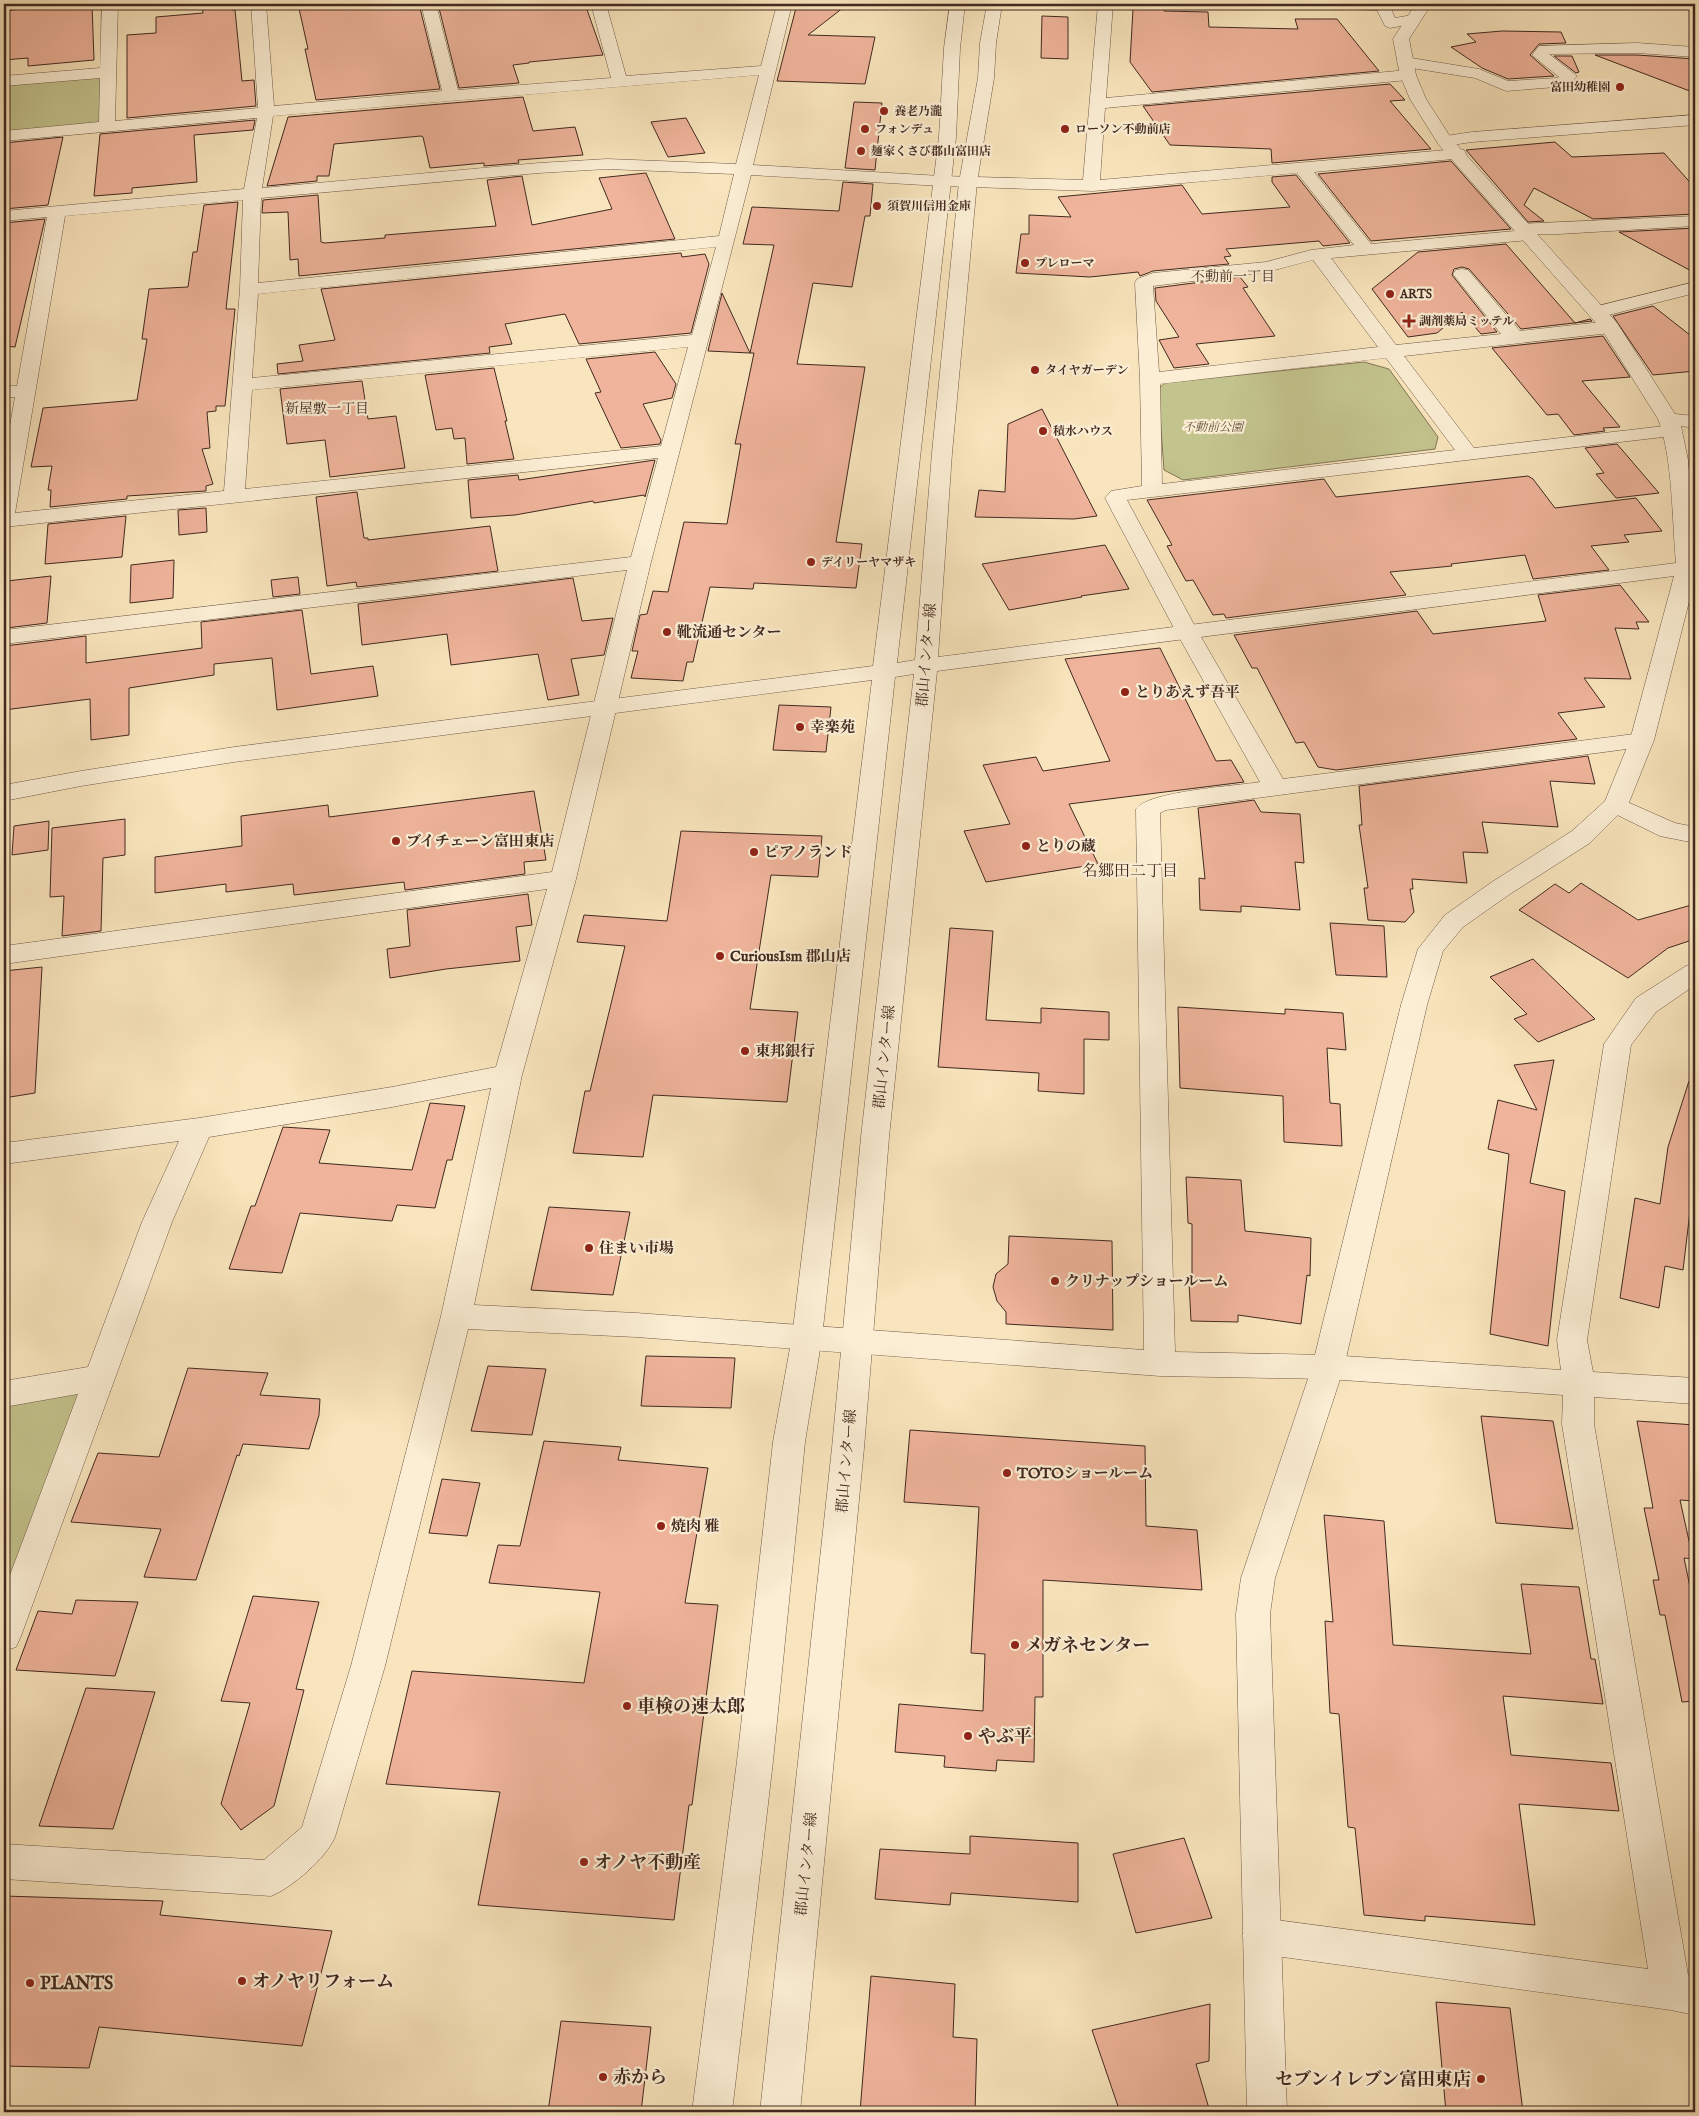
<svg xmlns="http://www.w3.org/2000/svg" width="1699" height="2116" font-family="'IM FELL English','Noto Serif JP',serif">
<rect width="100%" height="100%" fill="#f9e5bd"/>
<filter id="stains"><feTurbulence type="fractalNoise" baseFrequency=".004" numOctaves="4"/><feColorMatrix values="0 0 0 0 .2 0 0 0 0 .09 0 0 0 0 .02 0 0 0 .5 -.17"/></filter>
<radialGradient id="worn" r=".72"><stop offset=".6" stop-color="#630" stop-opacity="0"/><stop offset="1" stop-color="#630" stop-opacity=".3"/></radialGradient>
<g fill="#c3c38d" stroke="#827656">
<path d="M103,75L101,125L4,134V83Z"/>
<path d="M1364,362L1389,369L1438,437L1435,449L1183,480L1164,470L1158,389L1165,383Z"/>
<path d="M100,1378L4,1637V1394Z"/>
</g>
<g fill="#efb49b" stroke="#422920">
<path d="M14,4H92L94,60L28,66V58L4,60V21H6L7,11L13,10Z"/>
<path d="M202,4H231L232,10H235L242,81L254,80L256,106L127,118V35L156,33V17L203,13Z"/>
<path d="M298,4H419L440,89L316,100L305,49H308Z"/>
<path d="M438,4H585L603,55L529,62V63L513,65L519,83L459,88Z"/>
<path d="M797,4H848L808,35L875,37L865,84L777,81Z"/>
<path d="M1136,4H1164V11L1208,12L1209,27L1298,29L1295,19H1337L1379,71L1152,92L1130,62L1133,9H1136Z"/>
<path d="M1042,16L1068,17V59L1041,58Z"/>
<path d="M1502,31L1561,32L1566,43L1539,44L1530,55L1554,76L1508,79L1482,68L1451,47L1476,42L1467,34Z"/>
<path d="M1595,55H1637L1695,59V93Z"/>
<path d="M1554,56H1572L1579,72L1576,73Z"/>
<path d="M1390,84L1405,100L1390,101L1431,149L1272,163L1271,149L1170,145L1143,106Z"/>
<path d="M523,97L533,131L575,127L583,155L518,160L519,163L484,166V163L430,168L423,137L421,136L334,144L329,176H317V181L267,186L288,117Z"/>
<path d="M854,102L882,103L875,170L845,168Z"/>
<path d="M686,118L705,153L668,157L651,122Z"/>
<path d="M255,120L253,130L194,135L197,182L132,188V193L94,196L100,134Z"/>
<path d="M63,137L48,205L4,209V143Z"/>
<path d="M1555,142L1572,157L1664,153L1695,188V214L1593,219L1534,188L1524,205L1544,221L1528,222L1466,150Z"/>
<path d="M1451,161L1511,229L1371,241L1318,174Z"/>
<path d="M646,173L675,239L299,276L298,259L290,260L288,212L262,213L263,200L318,195L321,242L325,243L385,238V235L496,226L487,180L522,176L532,225L612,209L599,178Z"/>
<path d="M1296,175L1350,243L1323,246L1319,241L1226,249L1231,256L1224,257L1229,264L1153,271L1140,276L1138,272L1090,277L1016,273L1021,234H1029V215L1071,217L1058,197L1182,185L1202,214L1290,207L1272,182V177Z"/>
<path d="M843,182L873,184L870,216H865L852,287L813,283L797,364L865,367L836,542L862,544L856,588L754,583L753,589L710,587L693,662H687L683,681L631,678L638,651H632L640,615L647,614L653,591L668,592L684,522L727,524L741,444H735L754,353H750L774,245L743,244L752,207L839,211Z"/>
<path d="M238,202L226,309H235L225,406H216V411L207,412L210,448L202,449L213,484L206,486V491L127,496V499L50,507L51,490H48L52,466L31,467L43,408L137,400L147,339H142L149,289L188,287L193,252H197L204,205Z"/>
<path d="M45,219L15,347L4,346V223Z"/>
<path d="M1695,228V273L1619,232Z"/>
<path d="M1506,244L1575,323L1590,319L1592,321L1521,329L1469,269L1462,267L1454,269L1452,275L1497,332L1481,334L1462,312L1437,333L1408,337L1372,289L1418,252Z"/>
<path d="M681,253L682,257L705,254L709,264L691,333L579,344L565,314L505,324L512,344L489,347L490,353L278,374L277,364L303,361L299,345L335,340L321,289Z"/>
<path d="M1240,277L1248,287L1243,288L1275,336L1196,344L1209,364L1174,368L1159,340L1179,337L1156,301L1155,288Z"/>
<path d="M722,293L750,353L708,351Z"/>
<path d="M1653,306L1695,339V371L1653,375L1613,316Z"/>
<path d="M1603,336L1630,377L1582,381L1620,427L1603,428L1605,431L1574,435L1558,414L1547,415L1492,348Z"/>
<path d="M655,352L676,384L672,398L643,404L661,440L660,444L621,448L595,393L601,392L586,359Z"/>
<path d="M494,368L507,421H505L514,459L467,464L465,438L454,439L452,428L436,430L425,375Z"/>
<path d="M362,381L368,419L396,416L405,468L330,477L325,440L287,444L280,389Z"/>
<path d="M1042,409L1097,516L1074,519L975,517L979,490L1005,492L1008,424Z"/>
<path d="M1617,444L1659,493L1616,498L1596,474L1604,473L1585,448Z"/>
<path d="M655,460L645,497L644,495L594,503L593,501L515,515L471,518L468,480L518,475L519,480Z"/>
<path d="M1528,476L1533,479L1555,508L1636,498L1662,531L1624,535L1629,542L1591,546L1609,570L1533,579L1525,555L1451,564L1452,566L1390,572L1406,595L1226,618L1224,614L1213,615L1193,580L1186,581L1167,546L1172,545L1147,500L1324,479L1336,497Z"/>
<path d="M357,492L364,538H368V540L490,526L498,571L357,587L356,582L327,586L316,497Z"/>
<path d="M206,508L207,532L179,535L178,510Z"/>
<path d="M126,516L122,557L45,564L48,524Z"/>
<path d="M1105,545L1129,589L1081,596L1082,597L1009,610L982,564Z"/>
<path d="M174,560L173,598L130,603L131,565Z"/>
<path d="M51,576L47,623L6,628L7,581Z"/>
<path d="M298,577L300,594L273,597L271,580Z"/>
<path d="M573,578L582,621L613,618L604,655L571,659L579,695L548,700L538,654L451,665L447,634L362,645L358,604Z"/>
<path d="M1620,585L1649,622H1636L1639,629L1615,628L1631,679L1584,678L1605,707L1558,713L1577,739L1336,770L1318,767L1304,742L1296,743L1257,668H1252L1234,635L1417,611L1433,634L1546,621L1538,595Z"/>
<path d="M302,610L311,674L373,666L378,696L277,710L272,658L214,664V675L129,688V735L91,740L90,699L4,710L5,646L86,636V663L202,648L201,622Z"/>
<path d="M1160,648L1216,761L1231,760L1244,782L1069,804L1098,864L986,882L964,831L1010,824L983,765L1036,757L1043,771L1110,761L1065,659Z"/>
<path d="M779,705L831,707L826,752L773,750Z"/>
<path d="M1588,756L1595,784L1550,781L1558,827L1482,822L1488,853L1463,852L1467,883L1412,879L1413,889H1410L1414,912L1405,922L1368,920L1364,888H1368L1359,825H1362L1359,786Z"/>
<path d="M534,791L546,860L524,862L525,874L405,890L404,882L294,895L293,884L226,892V884L155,893V857L242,846L241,816L328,805L329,817Z"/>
<path d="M1254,800L1261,812L1300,814L1304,863L1295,862L1300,910L1241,906V912L1200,910L1199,878L1205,879L1198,808Z"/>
<path d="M125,819V855L103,858L101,931L62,936L64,896L50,897L52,828Z"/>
<path d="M49,821L48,850L12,855L14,826Z"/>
<path d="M681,831L822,836L818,877L771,875L750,1009L798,1012L787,1102L653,1095L643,1157L573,1153L585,1091H590L625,946L577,942L584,915L667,921Z"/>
<path d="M1581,883L1638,920L1695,904V939L1668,948L1628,978L1519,910L1555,884L1569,893Z"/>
<path d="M528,894L532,925L516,927L520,961L446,969L390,978L387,949L410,946L407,910Z"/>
<path d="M1330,923L1384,926L1387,977L1336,975Z"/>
<path d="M950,928L993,931L986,1020L1041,1023V1008L1109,1012V1040L1084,1039V1094L1038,1091L1039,1073L938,1067Z"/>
<path d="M1533,959L1595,1019L1538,1042L1514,1019L1527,1014L1490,977Z"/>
<path d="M42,967L35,1093L4,1098V971Z"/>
<path d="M1178,1007L1285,1014V1009L1343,1013L1346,1050L1327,1048L1330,1103L1340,1104L1342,1146L1284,1142L1283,1096L1180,1088Z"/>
<path d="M1554,1060L1530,1183L1565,1191L1548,1346L1490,1334L1509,1154L1488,1149L1498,1100L1537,1110L1514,1065Z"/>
<path d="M1689,1081L1695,1082V1204L1691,1203L1683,1270L1665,1266L1659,1308L1620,1298L1635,1198L1660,1204L1668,1147Z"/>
<path d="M430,1103L465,1106L452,1160H447L435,1208L397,1205L392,1221L300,1213L282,1273L229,1269L251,1206H255L283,1127L330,1130L319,1163L412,1170Z"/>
<path d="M1186,1177L1241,1180L1245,1231L1311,1238L1310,1276L1307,1275L1301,1324L1238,1315V1322L1191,1321L1189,1282L1192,1283V1224L1188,1223Z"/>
<path d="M549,1207L630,1212L613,1295L531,1290Z"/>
<path d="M1009,1236L1112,1241L1113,1330L1006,1324V1312L997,1301L993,1287L996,1274L1008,1264Z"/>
<path d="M646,1356L735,1358L731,1408L641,1406Z"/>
<path d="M488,1366L546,1369L532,1435L471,1431Z"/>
<path d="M188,1368L268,1373L260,1395L320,1399L319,1415L309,1449L243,1444L239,1456L237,1455L196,1580L144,1577L161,1529L71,1522L98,1453L159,1457Z"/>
<path d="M1481,1416L1553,1421L1573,1529L1496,1523Z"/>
<path d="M1637,1421L1695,1425V1501L1680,1500L1693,1559L1684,1558L1695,1611V1701L1682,1702L1665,1615H1660L1653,1580H1659L1644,1508H1653Z"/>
<path d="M910,1430L1145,1446L1146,1526L1197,1530L1202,1590L1043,1580V1697H1035L1034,1762L997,1760L996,1771L944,1767L945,1756L895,1752L899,1704L983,1711L985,1654L971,1653L979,1507L904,1502Z"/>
<path d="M544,1441L621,1447L618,1460L708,1468L685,1603L718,1605L692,1805H689L674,1920L478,1905L500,1792L386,1784L412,1671L584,1683L600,1592L489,1583L498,1545L520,1546Z"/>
<path d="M442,1479L480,1483L467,1536L429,1533Z"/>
<path d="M1324,1515L1384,1521L1393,1645L1531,1654L1521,1584L1579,1587L1591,1659H1595L1603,1704L1503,1696L1511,1755L1611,1763L1619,1811L1519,1804L1535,1925L1425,1916V1921L1364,1915L1355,1828L1348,1827L1339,1714L1330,1713L1325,1621L1333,1622Z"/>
<path d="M253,1596L319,1602L296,1689L304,1690L274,1806L241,1830L221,1804L250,1703L221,1701Z"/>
<path d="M76,1600L138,1602L115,1676L16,1670L38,1611L72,1614Z"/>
<path d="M86,1688L155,1692L113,1829L39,1826Z"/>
<path d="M970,1836L1078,1843V1902L951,1893L950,1905L875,1899L880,1849L970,1854Z"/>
<path d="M1184,1838L1212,1918L1136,1933L1113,1854Z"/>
<path d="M4,1896L163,1901L160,1915L332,1931L302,2046L99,2027L89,2068L4,2066Z"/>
<path d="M871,1976L955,1984L953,2037L977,2039L975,2112H860Z"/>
<path d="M1436,2002L1510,2008L1523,2112H1446Z"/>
<path d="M1210,2004L1209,2061L1196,2064L1210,2112H1120L1092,2030Z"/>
<path d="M561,2021L651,2027L641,2112H548Z"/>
</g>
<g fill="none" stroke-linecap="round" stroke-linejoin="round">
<g stroke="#705847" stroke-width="1">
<g id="minor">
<path d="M102,4H118L115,121L258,108L251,4H266L274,106L442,91L421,4H436L458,90L611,78L591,4H606L626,76L761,66L777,4H792L753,165L941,176L1083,180L1098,4H1113L1106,98L1408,70L1414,72L1416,75L1414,78L1408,80L1105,108L1100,180L1458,149L1464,150L1466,154L1464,158L1314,172L1371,244L1515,231L1513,228L1516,224L1695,216V226L1559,234H1537L1535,239L1529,240L1331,258L1396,345L1501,334L1453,274L1456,270L1462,269L1468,270L1520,331L1610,321L1617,323L1619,327L1617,331L1610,333L1404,356L1474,448L1673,425L1680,427L1683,431L1680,435L1127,500L1197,630L1283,779L1642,733L1650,735L1654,740L1650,745L1642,747L1166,810L1160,813L1175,1352L1328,1355L1561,1370L1557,1340L1604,1044L1636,998L1686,966L1695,963V985L1656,1012L1631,1045L1587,1340L1593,1372L1695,1378V1404L1594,1397V1424L1688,1975L1695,1977V2015L1671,2010L1261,1954L1248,1949L1242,1936L1248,1923L1261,1918L1648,1969L1562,1424L1563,1395L1328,1379L1160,1376L636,1337L468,1329L385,1666L335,1837C326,1858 293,1887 271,1896L4,1879V1844L264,1860L302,1827L351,1666L441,1316L491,1088L392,1107L209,1137L172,1222L21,1636L16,1647L4,1651V1591L78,1394L4,1407V1381L88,1367L142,1222L179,1141L4,1164V1143L199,1118L392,1087L496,1067L547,889L4,964V946L552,872L627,570L4,644V630L631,557L658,458L4,527V460L15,397L4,398V386H17L47,217L4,221V211L244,189L257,118L4,141V131L99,122L100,78L4,86V76L100,68ZM759,75L736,164L607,159L539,163L262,188L273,116ZM607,169L734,174L719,236L258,283L261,198L539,173ZM1297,173L1354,245L1311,250L1266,262L1153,273L1137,279L1135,283L1140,379L1142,486L1111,491L1105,498L1175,630L1260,782C1236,786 1148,791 1136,809L1144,1350L636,1313L474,1305L522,1075L576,879L651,562L751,175L941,186L1093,191ZM243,200L240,289L224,491L15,513L65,216ZM716,247L692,335L252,378L258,294ZM1313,260L1378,347L1159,372L1153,286L1267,272ZM688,347L661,446L245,489L252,390ZM1386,358L1455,450L1162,484L1160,384Z"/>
<path d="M1330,4H1389L1395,18L1412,15L1417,17L1420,20L1417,23L1390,28L1385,26L1377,10L1338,9L1333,7Z"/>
<path d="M1637,43L1695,47V57L1637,53L1549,54L1577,76L1568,86L1506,91L1475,78L1405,67L1399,65L1397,62L1399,59L1405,57L1479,69L1508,81L1557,78L1559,77L1532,55L1539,46Z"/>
<path d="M1695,115V125L1472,142L1445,146L1439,145L1437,141L1439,137L1472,132Z"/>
<path d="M1695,282V293L1597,318L1590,316L1588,312L1590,308Z"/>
<path d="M1616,797L1675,823L1695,827V843L1660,836L1607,810L1604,805L1607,800Z"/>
</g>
</g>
<g stroke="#705847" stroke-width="1">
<path id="tertiary" d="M950,4H965L960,48L956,137L897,663L915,660L932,453L959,182L978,78L980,43L987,4H1002L996,43L994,78L977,182L952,453L938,657L1676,563C1672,521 1673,457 1658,419L1602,330L1439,145L1410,99L1400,75L1393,39L1413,8V4H1427L1429,8L1409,39L1416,75L1426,99L1451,138L1617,323L1675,414L1695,416V428L1681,426L1688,460L1695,539V578L1654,740L1628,805L1590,843L1510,894L1463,927L1443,951L1427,1005L1344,1367L1275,1578L1270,1614L1287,2112H1247L1236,1614L1241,1578L1312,1367L1401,1005L1418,949L1445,915L1492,882L1572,831L1605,801L1630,740L1674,576L937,671L889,1137L864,1448L800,2112H760L832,1448L861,1137L914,674L895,677L822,1337L805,1442L773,1761L732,2112H692L737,1761L773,1442L792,1337L872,680L234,762L81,786L4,801V785L81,771L234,747L873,666L939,137L944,48Z"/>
</g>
<g stroke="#422920" stroke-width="1">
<path id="trunk" d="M1657,4H1695V9L1660,7Z"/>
</g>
<use href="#minor" fill="#fbeed4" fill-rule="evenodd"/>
<use href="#tertiary" fill="#fbeed4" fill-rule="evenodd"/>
<use href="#trunk" fill="#ecc27e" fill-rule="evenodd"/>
</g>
<g fill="#8f2418" stroke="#fbeed4" stroke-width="2">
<circle cx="1620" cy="87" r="5"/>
<circle cx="884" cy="111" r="5"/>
<circle cx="865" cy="129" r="5"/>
<circle cx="1065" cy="129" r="5"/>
<circle cx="861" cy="151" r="5"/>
<circle cx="877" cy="206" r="5"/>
<circle cx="1025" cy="263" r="5"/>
<circle cx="1390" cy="294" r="5"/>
<path d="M1406.5 313.5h5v5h5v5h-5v5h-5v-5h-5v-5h5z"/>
<circle cx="1035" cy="370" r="5"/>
<circle cx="1043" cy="431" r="5"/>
<circle cx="811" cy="562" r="5"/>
<circle cx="667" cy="632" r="5"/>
<circle cx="1125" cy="692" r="5"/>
<circle cx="800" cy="727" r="5"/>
<circle cx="396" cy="841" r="5"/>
<circle cx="1026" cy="846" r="5"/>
<circle cx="754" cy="852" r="5"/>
<circle cx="720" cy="956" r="5"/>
<circle cx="745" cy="1051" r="5"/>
<circle cx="589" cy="1248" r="5"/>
<circle cx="1055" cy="1281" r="5"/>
<circle cx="1007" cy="1473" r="5"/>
<circle cx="661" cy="1526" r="5"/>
<circle cx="1015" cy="1645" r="5"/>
<circle cx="627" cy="1706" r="5"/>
<circle cx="968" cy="1736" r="5"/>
<circle cx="584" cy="1862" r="5"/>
<circle cx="242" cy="1981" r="5"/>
<circle cx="30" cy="1983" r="5"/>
<circle cx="603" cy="2077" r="5"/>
<circle cx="1481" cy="2079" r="5"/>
</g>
<g text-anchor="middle" stroke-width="4.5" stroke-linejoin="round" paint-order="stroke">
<g font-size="12" font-weight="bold" fill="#422920" stroke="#fbeed4" text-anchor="start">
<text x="1610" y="91" text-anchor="end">富田幼稚園</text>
<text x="894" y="115">養老乃瀧</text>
<text x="875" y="133">フォンデュ</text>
<text x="1075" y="133">ローソン不動前店</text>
<text x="871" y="155">麺家くさび郡山富田店</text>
<text x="887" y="210">須賀川信用金庫</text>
<text x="1035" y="267">プレローマ</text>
<text x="1400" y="298">ARTS</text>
<text x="1419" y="325">調剤薬局ミッテル</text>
<text x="1045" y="374">タイヤガーデン</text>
<text x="1053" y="435">積水ハウス</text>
<text x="821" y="566">デイリーヤマザキ</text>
</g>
<g font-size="12" font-style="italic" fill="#62503b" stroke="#fbeed4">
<text x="1213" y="431">不動前公園</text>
</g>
<g font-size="14" fill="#422920" stroke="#fbeed4">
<text x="1233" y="281">不動前一丁目</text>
<text x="327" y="413">新屋敷一丁目</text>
</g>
<g font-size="15" font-weight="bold" fill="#422920" stroke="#fbeed4" text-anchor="start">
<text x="677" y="637">靴流通センター</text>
<text x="1135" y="697">とりあえず吾平</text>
<text x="810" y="732">幸楽苑</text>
<text x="406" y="846">ブイチェーン富田東店</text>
<text x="1036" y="851">とりの蔵</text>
<text x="764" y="857">ピアノランド</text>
<text x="730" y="961">CuriousIsm 郡山店</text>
<text x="755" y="1056">東邦銀行</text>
<text x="599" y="1253">住まい市場</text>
<text x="1065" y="1286">クリナップショールーム</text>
<text x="1017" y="1478">TOTOショールーム</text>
<text x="671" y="1531">焼肉 雅</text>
</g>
<g font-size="15" fill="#422920" stroke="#fbeed4">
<text transform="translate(926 655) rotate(-85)" y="5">郡山インター線</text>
<text transform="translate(884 1057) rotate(-84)" y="5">郡山インター線</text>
<text transform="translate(846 1461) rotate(-85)" y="5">郡山インター線</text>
<text transform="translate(806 1864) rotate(-84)" y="5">郡山インター線</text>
</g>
<g font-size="16" fill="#422920" stroke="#fbeed4">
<text x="1130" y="876">名郷田二丁目</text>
</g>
<g font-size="18" font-weight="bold" fill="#422920" stroke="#fbeed4" text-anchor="start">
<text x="1025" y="1651">メガネセンター</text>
<text x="637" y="1712">車検の速太郎</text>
<text x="978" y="1742">やぶ平</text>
<text x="594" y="1868">オノヤ不動産</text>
<text x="252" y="1987">オノヤリフォーム</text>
<text x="40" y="1989">PLANTS</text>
<text x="613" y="2083">赤から</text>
<text x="1471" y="2085" text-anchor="end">セブンイレブン富田東店</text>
</g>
</g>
<rect width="1699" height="2116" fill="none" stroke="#f9e5bd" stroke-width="20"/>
<rect x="5" y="5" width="1689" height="2106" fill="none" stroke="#422920" stroke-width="2.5"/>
<rect x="10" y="10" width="1679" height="2096" fill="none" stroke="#422920"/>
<rect width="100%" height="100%" filter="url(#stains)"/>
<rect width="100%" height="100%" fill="url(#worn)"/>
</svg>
